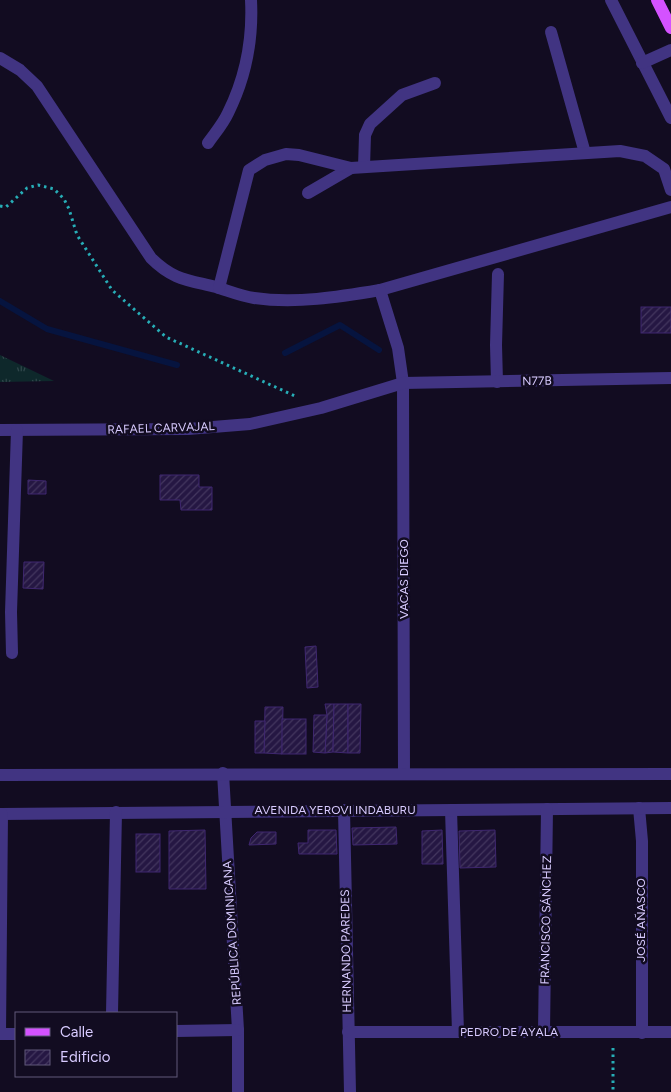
<svg xmlns="http://www.w3.org/2000/svg" width="671" height="1092" font-family="Figtree,sans-serif">
<defs>
<pattern id="grass-tufts" width="24" height="20" patternUnits="userSpaceOnUse" patternTransform="scale(1.25)"><rect width="24" height="20" fill="#0e282b"/><path d="M3 7l-1-3M5 7V3M7 7l1-3M15 17l-1-3M17 17v-4M19 17l1-3" fill="none" stroke="#30464b"/></pattern>
<pattern id="building-hatch" width="6" height="6" patternUnits="userSpaceOnUse" patternTransform="scale(1.25)"><rect width="6" height="6" fill="#251743"/><path d="M-1 1l2-2M0 6l6-6M5 7l2-2" fill="none" stroke="#44375f"/></pattern>
</defs>
<rect width="100%" height="100%" fill="#120c21"/>
<path fill="url(#grass-tufts)" d="M0,355L54,381L0,382Z"/>
<g fill="none" stroke-linecap="round" stroke-linejoin="round">
<g stroke="#06143f" stroke-width="6">
<path d="M0,301L47,329L177,365"/>
<path d="M285,353L340,325L379,350"/>
</g>
</g>
<g fill="url(#building-hatch)" stroke="#3f2770">
<rect x="641" y="307" width="30" height="26"/>
<path d="M160,475H199V487H212V510H181L180,500H160Z"/>
<path d="M28,480L46,481V494H28Z"/>
<path d="M24,562H44L43,589L23,588Z"/>
<path d="M316,646L318,687L307,688L305,647Z"/>
<path d="M325,704H334L333,752L325,753L327,715Z"/>
<path d="M334,704H348V753L333,752Z"/>
<path d="M348,704H361L360,753H348Z"/>
<path d="M265,707H283L282,754L264,753Z"/>
<path d="M314,715H327L325,753L313,752Z"/>
<rect x="282" y="719" width="24" height="35"/>
<path d="M255,721H265L264,753H255Z"/>
<path d="M396,827L397,844L353,845L352,828Z"/>
<path d="M205,830L206,889H169V831Z"/>
<path d="M308,830H336L337,854H299L298,843H308Z"/>
<path d="M442,830L443,864H422V831Z"/>
<path d="M495,830L496,867L460,868L459,831Z"/>
<path d="M257,832H276V844L249,845L251,838Z"/>
<rect x="136" y="834" width="24" height="38"/>
</g>
<g fill="none" stroke-linecap="round" stroke-linejoin="round">
<g stroke="#27aeb7" stroke-width="3" stroke-dasharray="2.5 4" stroke-linecap="butt">
<path d="M0,206L6,207L27,188L38,185L54,189L64,199L69,209L77,235L112,290L166,337L295,396"/>
<path d="M613,1048V1092"/>
</g>
<g stroke="#413482" stroke-width="12">
<path d="M611,0L671,118"/>
<path d="M551,32L585,153"/>
<path d="M0,58L20,70L37,86L151,258C173,280 188,280 216,287C229,291 241,296 254,298C295,304 339,297 380,290L671,207"/>
<path d="M642,63L671,50"/>
<path d="M208,143C215,133 223,124 228,113C245,79 253,39 251,0"/>
<path d="M364,167L365,135L370,124L402,95L435,83"/>
<path d="M308,193L351,168"/>
<path d="M219,288L249,170L265,160L286,154L299,155L351,168L620,151L645,156L664,169L671,190"/>
<path d="M380,290L398,348L403,383L404,774"/>
<path d="M497,382L496,345L498,274"/>
<path d="M0,430L188,429L250,424L321,408L403,383L671,378"/>
<path d="M12,653L11,612L17,430"/>
<path d="M223,773L238,1030V1092"/>
<path d="M0,775L671,774"/>
<path d="M639,808L642,841V1033"/>
<path d="M344,810L350,1092"/>
<path d="M451,810L458,1032"/>
<path d="M0,814L671,808"/>
<path d="M112,1013L116,812"/>
<path d="M176,1031L238,1030"/>
<path d="M348,1032H671"/>
<path d="M544,1032L547,809"/>
<path d="M0,1034L2,814"/>
<path d="M0,1034H16"/>
</g>
<path stroke="#d452ff" stroke-width="12" d="M657,0L671,28"/>
</g>
<g text-anchor="middle" stroke-width="5" stroke-linejoin="round" paint-order="stroke">
<g font-size="12" fill="#d8cbff" stroke="#120c21">
<text transform="translate(537 381) rotate(-1)" y="4">N77B</text>
<text transform="translate(161 428) rotate(-2)" y="4">RAFAEL CARVAJAL</text>
<text transform="translate(404 579) rotate(-90)" y="4">VACAS DIEGO</text>
<text x="335" y="814">AVENIDA YEROVI INDABURU</text>
<text transform="translate(546 920) rotate(-89)" y="4">FRANCISCO SÁNCHEZ</text>
<text transform="translate(641 920) rotate(-90)" y="4">JOSÉ AÑASCO</text>
<text transform="translate(232 933) rotate(-94)" y="4">REPÚBLICA DOMINICANA</text>
<text transform="translate(346 951) rotate(-91)" y="4">HERNANDO PAREDES</text>
<text x="509" y="1036">PEDRO DE AYALA</text>
</g>
</g>
<rect x="15" y="1012" width="162" height="65" fill="#120c21" stroke="#61587a"/>
<rect x="25" y="1028" width="25" height="8" fill="#d452ff" stroke="#61587a"/>
<text x="60" y="1037" font-size="15" fill="#d8cbff">Calle</text>
<rect x="25" y="1050" width="25" height="15" fill="url(#building-hatch)" stroke="#61587a"/>
<text x="60" y="1062" font-size="15" fill="#d8cbff">Edificio</text>
</svg>
